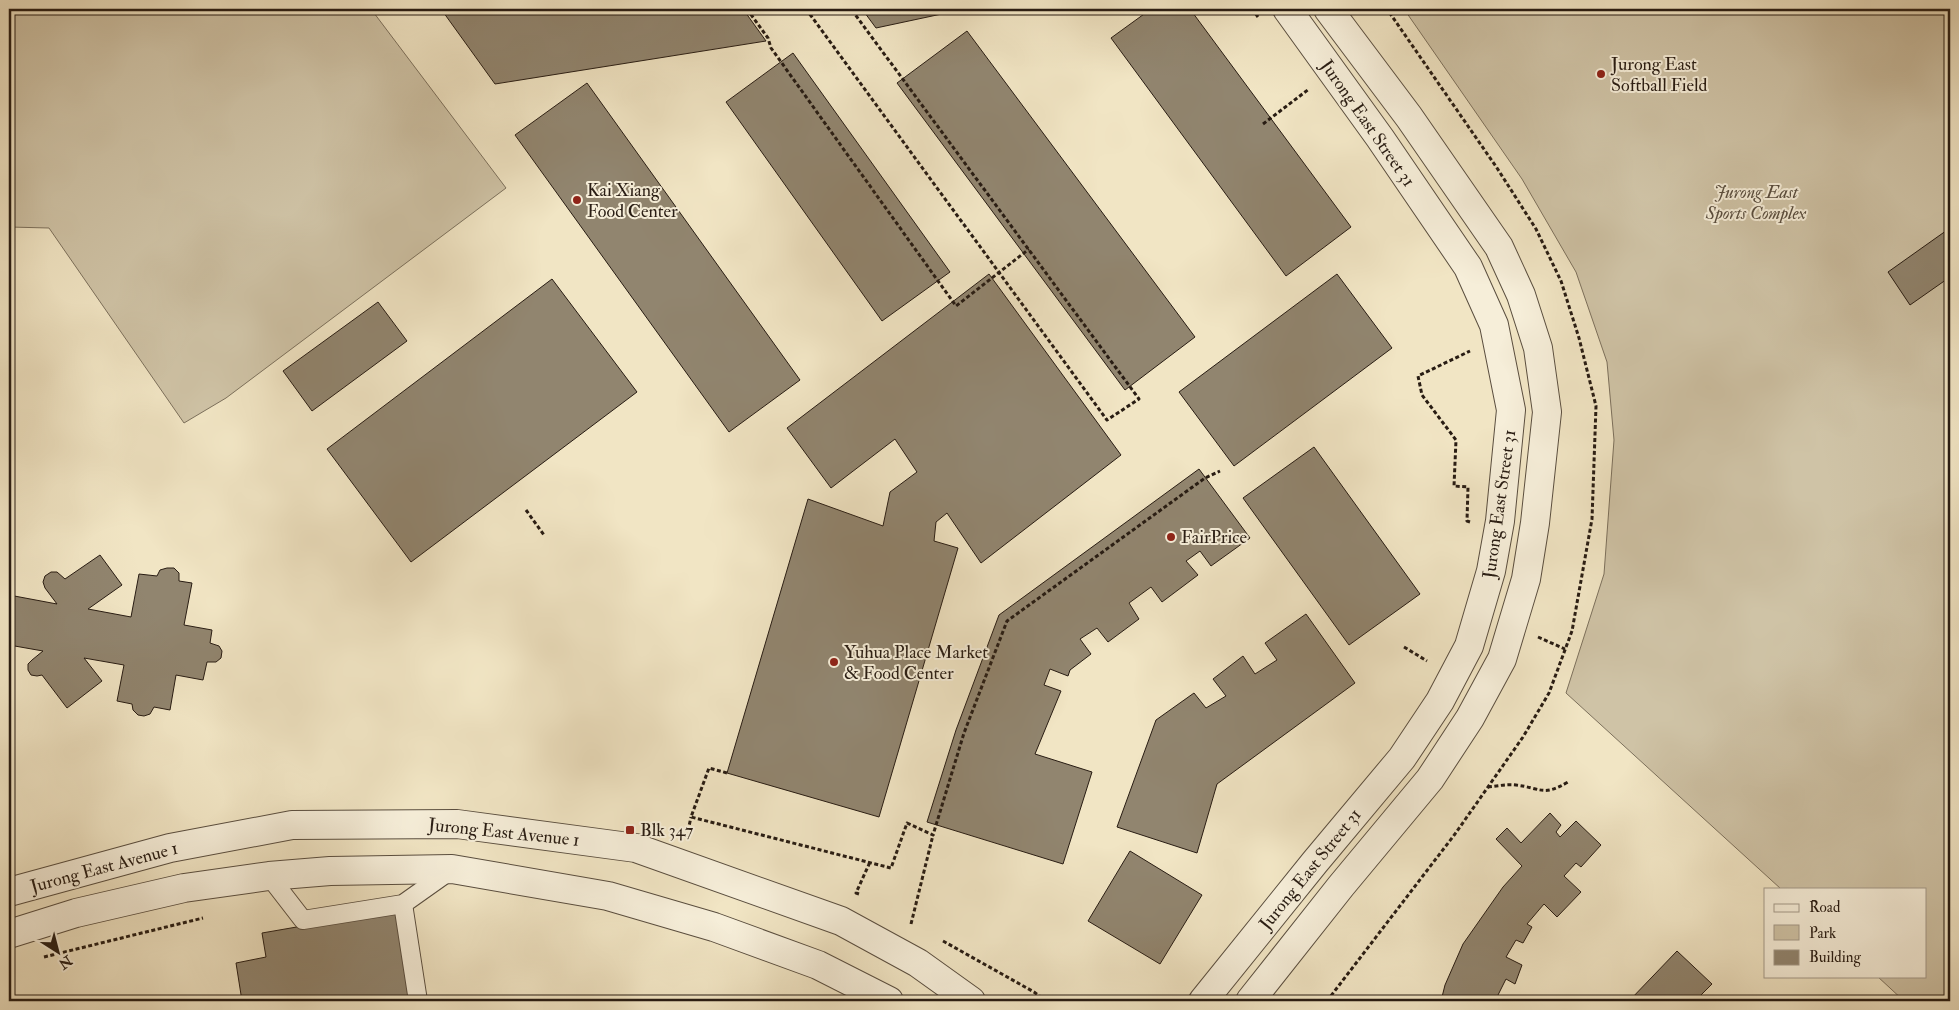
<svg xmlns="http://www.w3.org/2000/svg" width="1959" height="1010" font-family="'IM FELL Double Pica',serif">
<rect width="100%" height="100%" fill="#f1e5c4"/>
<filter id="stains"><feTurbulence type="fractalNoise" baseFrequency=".004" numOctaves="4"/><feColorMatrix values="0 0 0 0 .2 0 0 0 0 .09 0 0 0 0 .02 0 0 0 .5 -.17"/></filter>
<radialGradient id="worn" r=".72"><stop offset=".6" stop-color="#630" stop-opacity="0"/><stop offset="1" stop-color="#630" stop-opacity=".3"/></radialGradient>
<g fill="#cfc3a6" stroke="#7c705c">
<path d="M9,9H371L506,188L226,398L184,423L49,228L9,227Z"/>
<path d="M1404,9H1950V1001H1904L1877,976H1925V889H1781L1566,693L1604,574L1614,440L1607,362L1576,272L1522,179Z"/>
</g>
<g fill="#91856f" stroke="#281c13">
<path d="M441,9H743L766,41L495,84Z"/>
<path d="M862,9H965L876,28Z"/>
<path d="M1151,9H1190L1351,227L1286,276L1111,38Z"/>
<path d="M967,31L1195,337L1125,390L897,83Z"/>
<path d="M793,53L950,272L882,321L726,102Z"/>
<path d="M587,83L800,380L729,432L515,135Z"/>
<path d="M1950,228V277L1910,305L1888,272Z"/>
<path d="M989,274L1121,455L981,563L947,513L936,522L934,541L958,548L879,817L727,773L808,499L883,526L890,492L917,472L895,439L831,488L787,428Z"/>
<path d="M1337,274L1392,348L1234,466L1179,392Z"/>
<path d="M552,279L637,392L411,562L327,449Z"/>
<path d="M378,302L407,341L312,411L283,371Z"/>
<path d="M1314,447L1420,594L1349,645L1243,498Z"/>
<path d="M1199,469L1250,538L1211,566L1200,551L1186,561L1198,575L1162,602L1151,587L1129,603L1139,619L1108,642L1097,628L1080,639L1091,654L1070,670L1068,676L1050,669L1044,685L1061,691L1035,754L1092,772L1063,864L927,822L956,730L999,615Z"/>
<path d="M100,555L122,585L88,609L131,617L139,574L157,576L160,570L167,568H174L179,573V581L192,583L184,625L212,630L210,643L219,646L222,651L221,658L216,662H207L203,680L176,675L170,710L154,707L150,714L144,716L138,715L133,710L132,704L117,701L124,665L84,658L102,681L67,708L42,675L37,676L31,675L28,670V664L32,660L43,651L9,645V595L57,604L45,588L43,582L45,576L51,572H57L65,579Z"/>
<path d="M1306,614L1355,683L1217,784L1197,853L1117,827L1156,720L1194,693L1206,708L1226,696L1213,679L1243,656L1255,674L1277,660L1265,643Z"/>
<path d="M1550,813L1561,825L1556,832L1560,837L1576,821L1601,845L1581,867L1576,863L1564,876L1581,892L1557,917L1544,904L1527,924L1532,927L1523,943L1516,940L1506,957L1522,965L1515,984L1506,979L1497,997L1506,1001H1441L1445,985L1463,944L1503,887L1522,866L1496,839L1507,828L1521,843Z"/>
<path d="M1130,851L1202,895L1160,964L1088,921Z"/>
<path d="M395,910L410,1001H242L236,963L266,957L262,933Z"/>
<path d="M1677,951L1712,984L1695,1001H1629Z"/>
</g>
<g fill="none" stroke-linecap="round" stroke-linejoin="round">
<g stroke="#5a4e3f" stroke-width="20">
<g id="service">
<path d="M269,876L303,920L403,904L451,870"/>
<path d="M403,904L418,1001"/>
</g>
</g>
<g stroke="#5a4e3f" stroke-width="30">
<g id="tertiary">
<path d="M9,892L170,848L292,825L457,824L636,848L841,921L918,963L971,1001"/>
<path d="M9,934L76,913L184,888L269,876L330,871L452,869L608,896L714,927L818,965L889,1001"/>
<path d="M1203,1001L1315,862L1402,758L1440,701L1469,646L1491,571L1500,521L1511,410L1494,325L1468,267L1380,138L1287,9"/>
<path d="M1250,1001L1341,886L1430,779L1470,718L1502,659L1526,579L1535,523L1547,412L1538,348L1521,295L1499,247L1409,117L1328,9"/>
</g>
</g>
<g stroke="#281c13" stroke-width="3" stroke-dasharray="4 2.5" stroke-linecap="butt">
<path d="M747,9L768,38L771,48L956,306L1029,249"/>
<path d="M806,9L1107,420L1139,399L851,9"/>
<path d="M1252,9L1258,17"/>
<path d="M1263,124L1309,89"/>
<path d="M526,510L544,535"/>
<path d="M1470,522L1467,521L1468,487L1454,486L1456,440L1422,395L1418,376L1470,351"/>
<path d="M1538,637L1565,649"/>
<path d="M1404,647L1427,661"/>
<path d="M727,773L709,768L691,817L891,868L907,823L933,835L964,733L1007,621L1205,478L1220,471"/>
<path d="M1488,787C1497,786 1507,784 1516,785C1541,788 1543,797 1568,782"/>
<path d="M688,831L691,817"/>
<path d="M859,894L856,893L870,862"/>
<path d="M911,924L933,835"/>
<path d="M943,941L1034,992L1046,1001"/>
<path d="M44,957L203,918"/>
<path d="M1327,1001L1455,834L1523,737L1549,693L1572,631L1592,519L1596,406L1579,338L1561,281L1536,229L1497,168L1387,9"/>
</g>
<use href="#service" stroke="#f6eed9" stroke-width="18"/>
<use href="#tertiary" stroke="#f6eed9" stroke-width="28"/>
</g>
<g fill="#8f2418" stroke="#f6eed9" stroke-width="2">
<circle cx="1601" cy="74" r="5"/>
<circle cx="577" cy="200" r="5"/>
<circle cx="1171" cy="537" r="5"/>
<circle cx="834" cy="662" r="5"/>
<rect x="625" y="825" width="10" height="10" rx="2.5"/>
</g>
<g text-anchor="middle" stroke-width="4" stroke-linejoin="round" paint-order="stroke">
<g font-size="18" fill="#281c13" stroke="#f6eed9" text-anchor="start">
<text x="1611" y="70">Jurong East<tspan x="1611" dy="21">Softball Field</tspan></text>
<text x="587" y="196">Kai Xiang<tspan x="587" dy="21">Food Center</tspan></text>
<text x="1181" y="543">FairPrice</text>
<text x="844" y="658">Yuhua Place Market<tspan x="844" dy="21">&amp; Food Center</tspan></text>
<text x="640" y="836">Blk 347</text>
</g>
<g font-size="18" fill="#281c13" stroke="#f6eed9">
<text transform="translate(1368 123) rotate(55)" y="6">Jurong East Street 31</text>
<text transform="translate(1499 504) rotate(-82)" y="6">Jurong East Street 31</text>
<text transform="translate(504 832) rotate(6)" y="6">Jurong East Avenue 1</text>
<text transform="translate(104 867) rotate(-15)" y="6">Jurong East Avenue 1</text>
<text transform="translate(1310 869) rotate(-51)" y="6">Jurong East Street 31</text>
</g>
<g font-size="18" font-style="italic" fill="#5a4e3f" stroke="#f6eed9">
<text x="1756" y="198">Jurong East<tspan x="1756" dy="21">Sports Complex</tspan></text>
</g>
</g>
<rect width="1959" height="1010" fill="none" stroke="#f1e5c4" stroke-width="30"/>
<rect x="10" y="10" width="1939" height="990" fill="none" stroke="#281c13" stroke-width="2.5"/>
<rect x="15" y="15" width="1929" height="980" fill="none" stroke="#281c13"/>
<rect x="1764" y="888" width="162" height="90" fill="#f6eed9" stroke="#a49a8a"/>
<rect x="1774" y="904" width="25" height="8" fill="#f6eed9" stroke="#a49a8a"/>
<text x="1809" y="912" font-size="15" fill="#281c13">Road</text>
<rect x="1774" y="925" width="25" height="15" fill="#cfc3a6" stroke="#a49a8a"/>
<text x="1809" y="938" font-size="15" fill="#281c13">Park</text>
<rect x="1774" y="950" width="25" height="15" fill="#91856f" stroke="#a49a8a"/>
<text x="1809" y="962" font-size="15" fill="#281c13">Building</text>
<g transform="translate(58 952) rotate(144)" stroke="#f6eed9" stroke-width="4" paint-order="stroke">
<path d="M0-4L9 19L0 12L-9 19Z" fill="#281c13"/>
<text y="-8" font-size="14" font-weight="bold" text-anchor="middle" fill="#281c13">N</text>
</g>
<rect width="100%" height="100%" filter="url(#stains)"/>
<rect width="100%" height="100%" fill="url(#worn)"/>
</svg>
